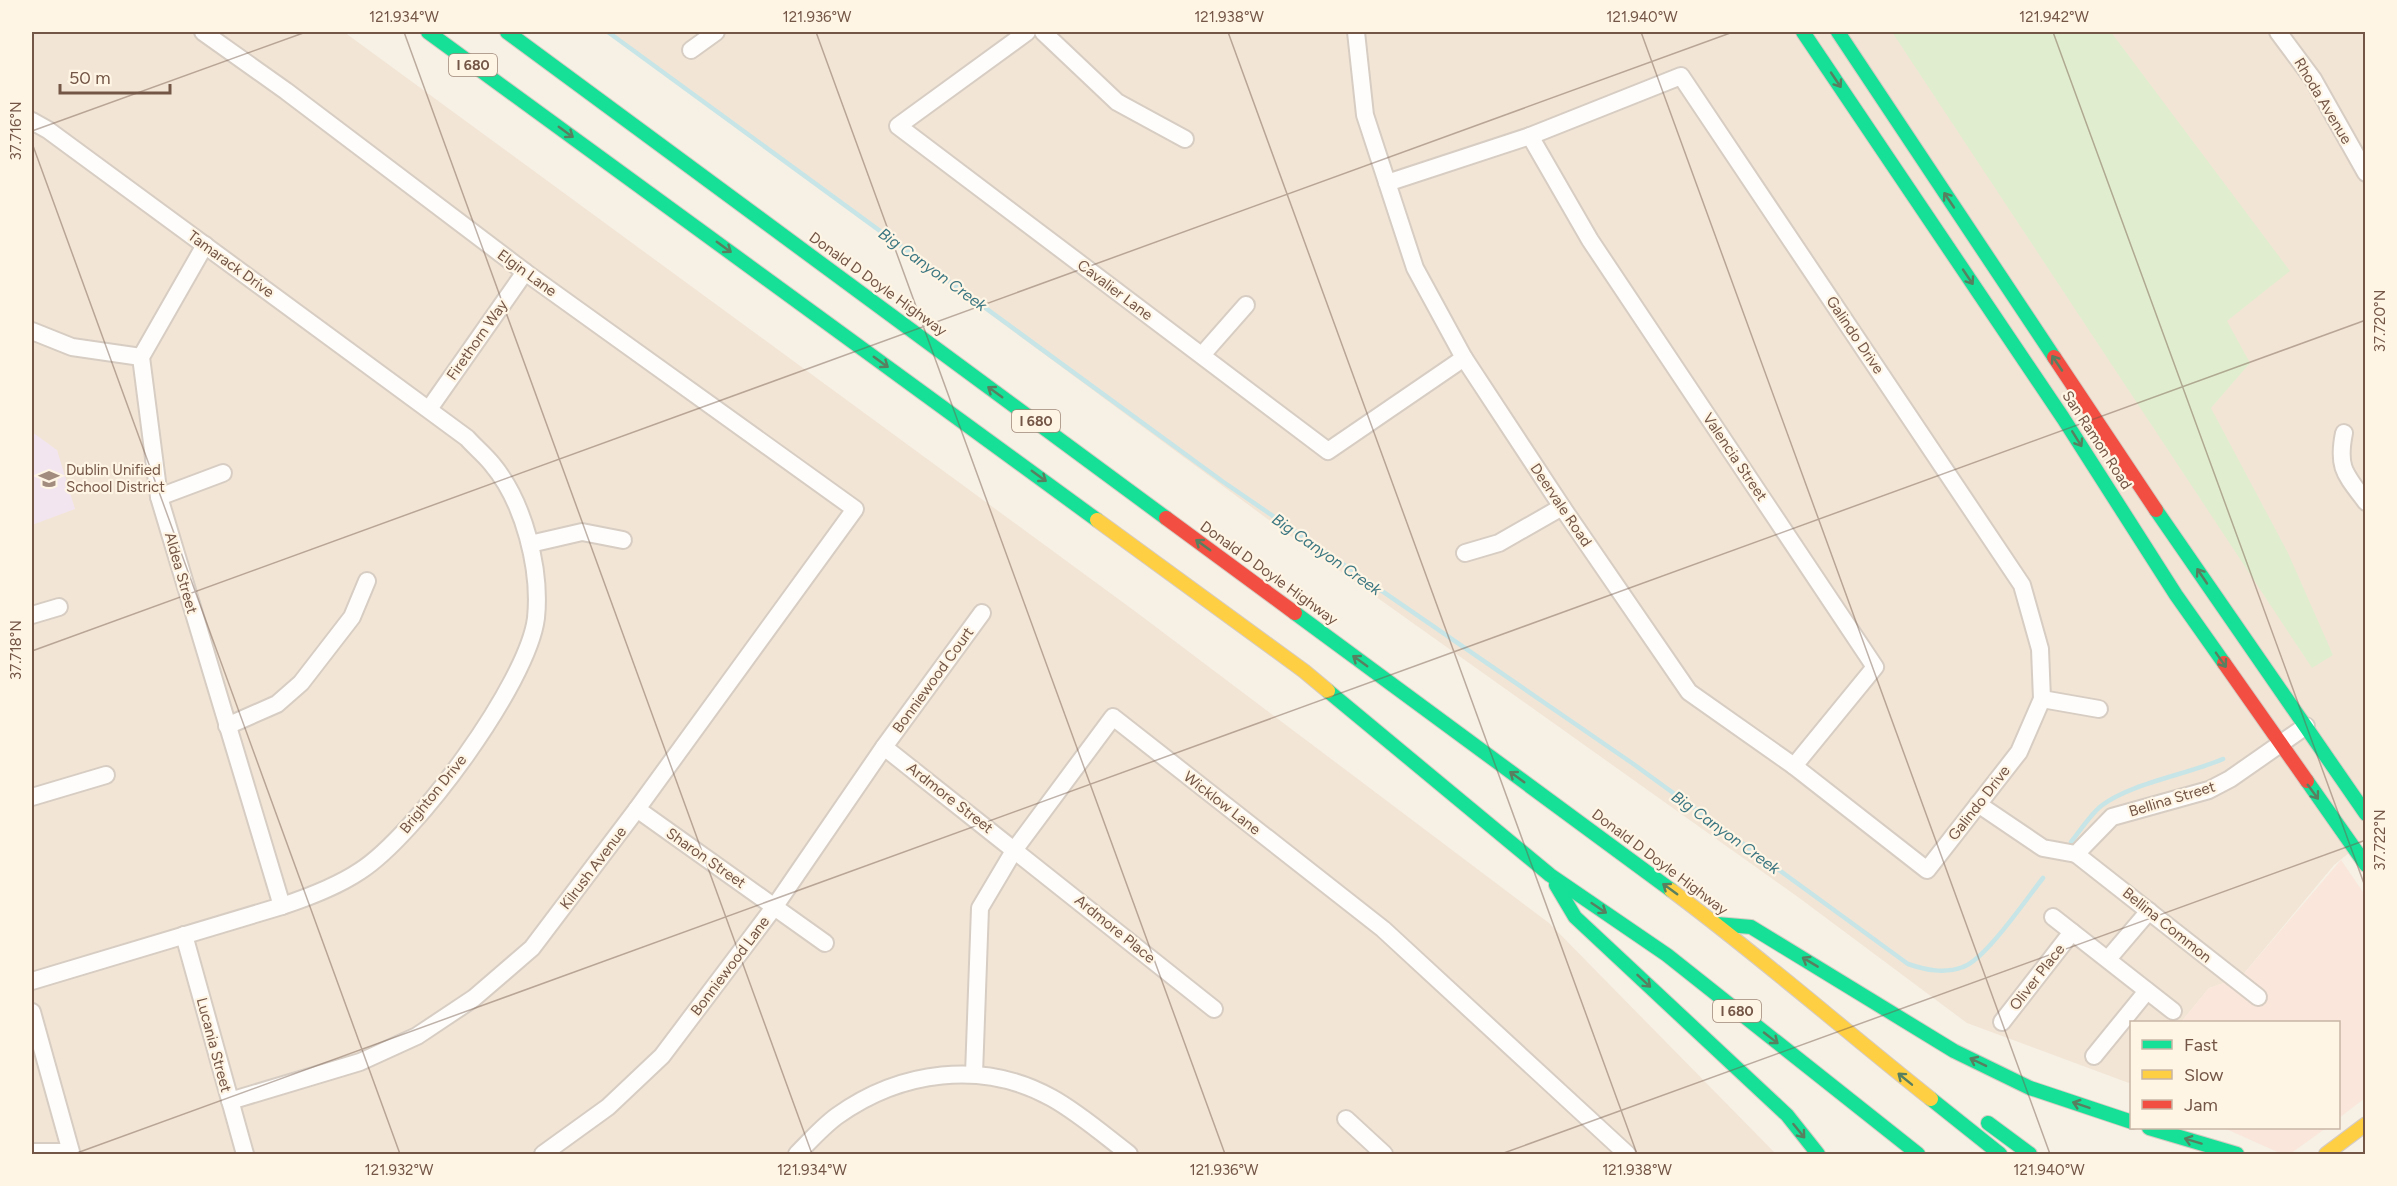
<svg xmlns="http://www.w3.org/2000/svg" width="2397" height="1186" font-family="Figtree,sans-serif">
<rect width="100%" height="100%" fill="#f6f0e5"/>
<g fill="#f2e5d5">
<path d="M32,32H344L1136,612L1549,923L1776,1154H32Z"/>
<path d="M608,32H2365V840L2334,865L2241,977L2209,988L2181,1022H2132V1081L2129,1083L1967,1023L1798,897L1292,537Z"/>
</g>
<g fill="#fae6da">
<path d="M2341,860L2365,895V1098L2339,1118L2338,1022H2181L2209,988L2241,977Z"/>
<path d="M2224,1128H2326L2290,1154H2282Z"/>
</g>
<path fill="#f2e5f0" d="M32,432L57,450L75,509L32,525Z"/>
<path fill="#e1edcf" d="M1892,32H2111L2290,271L2227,321L2250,363L2211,408L2288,553L2333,655L2312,668Z"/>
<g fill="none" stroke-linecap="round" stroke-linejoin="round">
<g stroke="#c7e5e6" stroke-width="4.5">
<path d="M608,32L1222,481L1632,763L1908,964C1926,970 1944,974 1963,967C1985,960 2027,898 2043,878"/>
<path d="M2071,842C2080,831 2090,815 2101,806C2131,783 2186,775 2223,759"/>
</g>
<g stroke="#d7cdc3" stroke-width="20">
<g id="street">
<path d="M203,32L286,91L525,272L855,509L637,809L532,948L474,998L417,1036L360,1062L230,1101"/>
<path d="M1027,32L898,126L1328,451L1464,358"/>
<path d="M1043,32L1117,102L1185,139"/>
<path d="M1356,32L1365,115L1415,268L1464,358L1562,507L1689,692L1794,766L1927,870L2019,752L2042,699L2040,649L2022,585L1681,76L1530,136L1387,183"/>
<path d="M2278,32L2313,79L2366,173"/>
<path d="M691,50L716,32"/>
<path d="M32,121L48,130L467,438C475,447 485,455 492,464C524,502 541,569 536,618C528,683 415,836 360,871C336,887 309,897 282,906L32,981"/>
<path d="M1530,136L1590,240L1875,667L1794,766"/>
<path d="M205,245L141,357L159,497L282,906"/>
<path d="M32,331L72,347L141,357"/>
<path d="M1202,355L1246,305"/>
<path d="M429,409L525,272"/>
<path d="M2344,433C2337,468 2345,474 2366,502"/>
<path d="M159,497L223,473"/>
<path d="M530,544L582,532L623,540"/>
<path d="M1465,553L1499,543L1562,507"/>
<path d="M32,615L59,607"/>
<path d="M2042,699L2099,709"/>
<path d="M227,726L277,704L301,683L352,617L367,581"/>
<path d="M884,747L1214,1009"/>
<path d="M32,797L106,775"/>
<path d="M1978,804L2043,848L2076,854L2112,817L2209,790L2230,779L2306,726"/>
<path d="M637,809L825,943"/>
<path d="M2076,854L2258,997"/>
<path d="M2053,917L2173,1011"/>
<path d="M184,935L245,1154"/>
<path d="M2108,959L2149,911"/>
<path d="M32,1012L71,1152H32"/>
<path d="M2002,1022L2072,932"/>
<path d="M2094,1056L2147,991"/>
<path d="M974,1074L980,908L1015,849L1113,717L1383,929L1627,1154"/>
<path d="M1346,1119L1384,1154"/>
<path d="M543,1154L608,1107L662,1056L775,906L884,747L982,613"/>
<path d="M797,1154C809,1142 822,1127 837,1116C900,1071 982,1059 1052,1098C1079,1113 1104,1135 1129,1154"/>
</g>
</g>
<g stroke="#d6cbc2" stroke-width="16">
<g id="fast">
<path d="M428,32L1097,520"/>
<path d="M507,32L1166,518"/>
<path d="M1803,32L2063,418L2176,595L2224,663"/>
<path d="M1838,32L2054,357"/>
<path d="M2156,510L2366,814"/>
<path d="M1295,613L1671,890"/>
<path d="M1328,691L1550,875L1667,955L1918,1154"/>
<path d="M2307,781L2366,865"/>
<path d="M1556,885L1575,917L1787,1115L1818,1154"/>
<path d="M1717,924L1751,927L1954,1051L2030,1088L2132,1122"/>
<path d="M1931,1099L2000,1154"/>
<path d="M1988,1123L2030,1154"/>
<path d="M2149,1128L2237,1154"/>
</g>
</g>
<g stroke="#d6cbc2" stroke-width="16">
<g id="slow">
<path d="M1097,520L1304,671L1328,691"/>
<path d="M1671,890C1760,956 1844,1030 1931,1099"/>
<path d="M2326,1154L2366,1124"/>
</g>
</g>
<g stroke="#d6cbc2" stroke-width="16">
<g id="jam">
<path d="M2054,357L2156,510"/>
<path d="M1166,518L1295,613"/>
<path d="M2224,663L2307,781"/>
</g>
</g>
<use href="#street" stroke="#fefdfb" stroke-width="16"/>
<use href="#fast" stroke="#16e098" stroke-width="14"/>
<use href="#slow" stroke="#ffcf43" stroke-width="14"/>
<use href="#jam" stroke="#f24e42" stroke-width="14"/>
</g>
<defs><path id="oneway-shaft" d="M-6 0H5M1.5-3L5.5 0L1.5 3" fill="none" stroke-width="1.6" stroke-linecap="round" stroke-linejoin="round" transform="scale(1.5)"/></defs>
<g stroke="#587f5f">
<use href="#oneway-shaft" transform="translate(1836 80) rotate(56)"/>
<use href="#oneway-shaft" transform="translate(566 132) rotate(36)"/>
<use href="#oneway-shaft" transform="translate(1949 200) rotate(-124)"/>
<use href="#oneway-shaft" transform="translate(724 247) rotate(36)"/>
<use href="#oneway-shaft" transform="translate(1968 277) rotate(56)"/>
<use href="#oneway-shaft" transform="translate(881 362) rotate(36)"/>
<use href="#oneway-shaft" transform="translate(2057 363) rotate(-124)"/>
<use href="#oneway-shaft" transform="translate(995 392) rotate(-144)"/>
<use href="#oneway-shaft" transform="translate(2077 439) rotate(58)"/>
<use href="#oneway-shaft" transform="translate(1039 476) rotate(36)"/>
<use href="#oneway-shaft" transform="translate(1203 545) rotate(-144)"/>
<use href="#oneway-shaft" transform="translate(2202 576) rotate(-124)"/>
<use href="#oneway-shaft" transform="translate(2221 660) rotate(55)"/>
<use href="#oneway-shaft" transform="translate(1360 661) rotate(-144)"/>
<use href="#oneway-shaft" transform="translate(1517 777) rotate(-144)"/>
<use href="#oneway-shaft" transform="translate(2313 792) rotate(54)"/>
<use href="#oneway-shaft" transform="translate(1670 889) rotate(-144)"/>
<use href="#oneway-shaft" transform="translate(1599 908) rotate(34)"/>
<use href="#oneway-shaft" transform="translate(1810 962) rotate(-149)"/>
<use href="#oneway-shaft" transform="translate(1644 981) rotate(43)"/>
<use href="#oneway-shaft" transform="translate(1771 1038) rotate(38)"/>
<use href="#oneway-shaft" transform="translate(1978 1062) rotate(-154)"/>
<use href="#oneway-shaft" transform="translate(1905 1079) rotate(-141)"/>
<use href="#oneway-shaft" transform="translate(2081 1105) rotate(-161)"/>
<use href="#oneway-shaft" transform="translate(1799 1131) rotate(51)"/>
<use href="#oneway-shaft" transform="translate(2193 1141) rotate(-163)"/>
</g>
<path fill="none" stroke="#745646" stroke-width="1.5" stroke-opacity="0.45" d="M404,32L812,1154M816,32L1225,1154M1228,32L1637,1154M1641,32L2050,1154M2053,32L2366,889M32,131L306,32M32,143L400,1154M32,651L1733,32M74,1154L2366,320M1501,1154L2366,840"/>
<defs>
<g id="school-bare" transform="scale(1.62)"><path d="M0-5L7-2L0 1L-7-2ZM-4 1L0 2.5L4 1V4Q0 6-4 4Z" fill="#a28c7e" stroke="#fff5e5" stroke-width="2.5" paint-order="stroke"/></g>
</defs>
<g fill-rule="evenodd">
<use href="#school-bare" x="49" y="479"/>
</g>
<g text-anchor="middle" stroke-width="4.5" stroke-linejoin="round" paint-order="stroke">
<g fill="#fff5e5" stroke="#9e8676" stroke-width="1.5">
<rect x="449" y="54" width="48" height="22" rx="4.5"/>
<rect x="1012" y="410" width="48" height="22" rx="4.5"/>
<rect x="1713" y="1000" width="48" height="22" rx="4.5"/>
</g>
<g font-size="14" font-weight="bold" fill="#745646">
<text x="473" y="70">I 680</text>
<text x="1036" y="426">I 680</text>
<text x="1737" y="1016">I 680</text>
</g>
<g font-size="15" fill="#745646" stroke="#fff5e5">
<text transform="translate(2323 101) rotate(59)" y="5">Rhoda Avenue</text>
<text transform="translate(231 264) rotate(36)" y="5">Tamarack Drive</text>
<text transform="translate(527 273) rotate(36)" y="5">Elgin Lane</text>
<text transform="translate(878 284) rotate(36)" y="5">Donald D Doyle Highway</text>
<text transform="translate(1115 290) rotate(37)" y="5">Cavalier Lane</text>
<text transform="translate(1855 335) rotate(56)" y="5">Galindo Drive</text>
<text transform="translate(477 340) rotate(-55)" y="5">Firethorn Way</text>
<text transform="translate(2097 440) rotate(57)" y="5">San Ramon Road</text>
<text transform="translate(1735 457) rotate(56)" y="5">Valencia Street</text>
<text transform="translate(1561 505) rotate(56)" y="5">Deervale Road</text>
<text transform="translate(181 573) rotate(74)" y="5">Aldea Street</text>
<text transform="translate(1269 573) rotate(36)" y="5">Donald D Doyle Highway</text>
<text transform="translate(933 680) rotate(-54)" y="5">Bonniewood Court</text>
<text transform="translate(433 794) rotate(-51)" y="5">Brighton Drive</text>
<text transform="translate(950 798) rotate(38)" y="5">Ardmore Street</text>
<text transform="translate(2172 799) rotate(-17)" y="5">Bellina Street</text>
<text transform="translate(1222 803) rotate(38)" y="5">Wicklow Lane</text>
<text transform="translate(1979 803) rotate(-52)" y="5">Galindo Drive</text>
<text transform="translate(706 858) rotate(35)" y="5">Sharon Street</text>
<text transform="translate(1660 862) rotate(37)" y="5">Donald D Doyle Highway</text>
<text transform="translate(593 868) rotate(-53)" y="5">Kilrush Avenue</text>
<text transform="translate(2167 925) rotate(39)" y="5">Bellina Common</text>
<text transform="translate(1115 929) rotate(39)" y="5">Ardmore Place</text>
<text transform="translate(730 966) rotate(-53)" y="5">Bonniewood Lane</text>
<text transform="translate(2037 977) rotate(-52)" y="5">Oliver Place</text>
<text transform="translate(214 1045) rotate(75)" y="5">Lucania Street</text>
</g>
<g font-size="15" fill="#745646" stroke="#fff5e5" text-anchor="start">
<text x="66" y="475">Dublin Unified<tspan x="66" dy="17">School District</tspan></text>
</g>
<g font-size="16" font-style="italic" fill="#3c7782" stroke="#fff5e5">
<text transform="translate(933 269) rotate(36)" y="6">Big Canyon Creek</text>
<text transform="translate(1327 554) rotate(35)" y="6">Big Canyon Creek</text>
<text transform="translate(1726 832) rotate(36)" y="6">Big Canyon Creek</text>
</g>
</g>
<rect width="2397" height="1186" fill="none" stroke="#fff5e5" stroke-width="66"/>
<rect x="2130" y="1021" width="210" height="108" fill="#fff5e5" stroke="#c7b5a5" stroke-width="1.5"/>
<rect x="2142" y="1040" width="30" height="9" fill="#16e098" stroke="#c7b5a5" stroke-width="1.5"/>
<text x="2184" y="1051" font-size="18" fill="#745646">Fast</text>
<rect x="2142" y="1070" width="30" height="9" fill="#ffcf43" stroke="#c7b5a5" stroke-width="1.5"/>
<text x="2184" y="1081" font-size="18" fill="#745646">Slow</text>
<rect x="2142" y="1100" width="30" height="9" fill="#f24e42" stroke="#c7b5a5" stroke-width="1.5"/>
<text x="2184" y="1111" font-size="18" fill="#745646">Jam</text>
<path d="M60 84v9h110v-9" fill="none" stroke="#745646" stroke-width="3"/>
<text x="69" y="84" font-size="18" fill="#745646" stroke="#fff5e5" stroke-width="4.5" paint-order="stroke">50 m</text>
<rect x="33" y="33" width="2331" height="1120" fill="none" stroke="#745646" stroke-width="2"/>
<g font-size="15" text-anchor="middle" fill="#745646">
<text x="404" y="22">121.934°W</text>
<text x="817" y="22">121.936°W</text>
<text x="1229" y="22">121.938°W</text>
<text x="1642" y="22">121.940°W</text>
<text x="2054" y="22">121.942°W</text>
<text transform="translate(16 131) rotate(-90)" y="5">37.716°N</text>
<text transform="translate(2380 321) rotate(-90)" y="5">37.720°N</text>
<text transform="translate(16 650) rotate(-90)" y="5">37.718°N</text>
<text transform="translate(2380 840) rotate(-90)" y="5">37.722°N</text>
<text x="399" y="1175">121.932°W</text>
<text x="812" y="1175">121.934°W</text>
<text x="1224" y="1175">121.936°W</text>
<text x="1637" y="1175">121.938°W</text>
<text x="2049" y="1175">121.940°W</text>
</g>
</svg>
